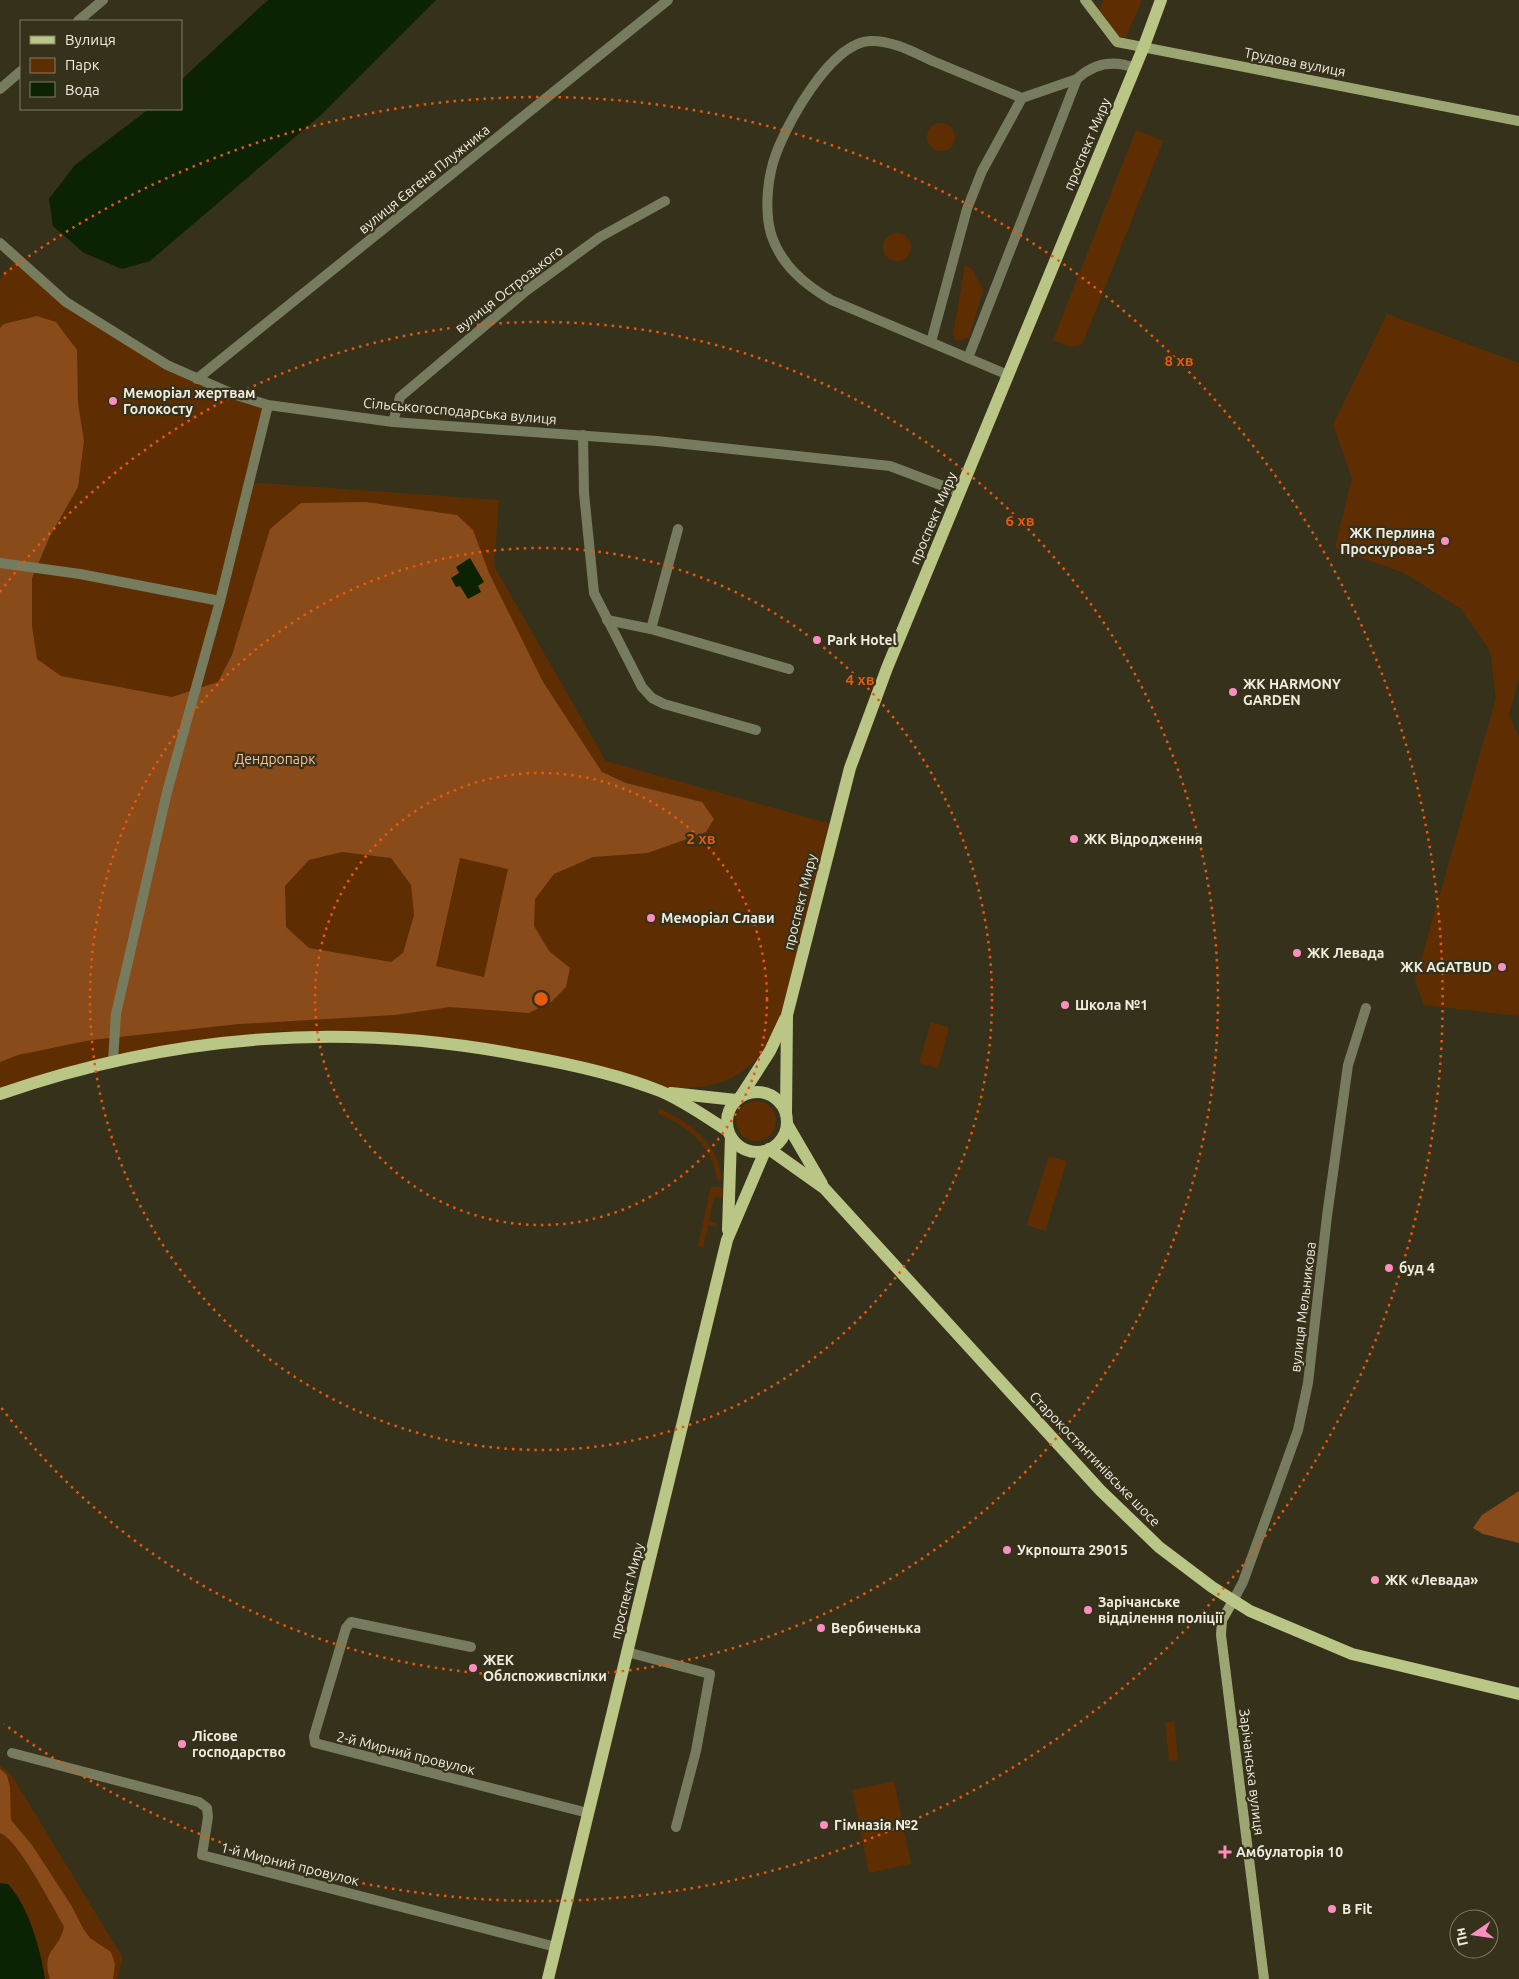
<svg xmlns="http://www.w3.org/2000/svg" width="1519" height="1979" font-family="Ubuntu,sans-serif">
<rect width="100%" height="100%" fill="#36311b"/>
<g fill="#5e2e02">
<path d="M1104,0H1142L1126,37H1120L1099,10Z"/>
<circle cx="941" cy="137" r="14"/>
<path d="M1136,130L1163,141L1084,340L1081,345L1069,347L1053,340Z"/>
<circle cx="897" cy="247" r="14"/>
<path d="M17,257L64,305L165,369L264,408L246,482L499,500L494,566L606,761L831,824C820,864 810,905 800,945C779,1030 767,1097 661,1087L489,1044L446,1038L364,1032L282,1031L174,1044L0,1090V280Z"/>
<path d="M965,265L972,269L983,290L969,338L956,341L953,335Z"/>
<path d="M1387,314L1519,363V679L1509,715L1519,737V1016L1424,1005L1415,981L1496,698L1490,651L1461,609L1404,573L1335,548L1352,478L1333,425Z"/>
<path d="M931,1022L949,1027L938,1068L919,1063Z"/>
<circle cx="756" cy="1121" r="20"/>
<path d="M660,1109C691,1122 718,1143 722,1179L717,1180C714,1147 687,1125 658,1114Z"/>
<path d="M1049,1156L1067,1161L1045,1231L1027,1225Z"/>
<path d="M711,1186L723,1188L722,1198L714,1197L709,1221L717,1224L716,1227L708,1225L703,1248L698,1246Z"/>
<path d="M1174,1721L1178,1760L1169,1761L1165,1722Z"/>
<path d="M0,1765L12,1776L123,1958L117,1979H0Z"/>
<path d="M894,1781L911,1864L869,1873L852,1790Z"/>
</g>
<g fill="#894b1a" fill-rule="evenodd">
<path d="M37,316L56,322L77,350L78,403L84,441L78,487L50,536L32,578V626L37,659L61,676L172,697L218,682L232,655L270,529L301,503L366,502L457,515L473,530L489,573L543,682L602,772L626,783L702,802L714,819L706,832L648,853L593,857L554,874L535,899L534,926L549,951L570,968L566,987L551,1002L529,1013L450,1007L395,1015L239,1024L91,1040L18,1055L0,1062V328L4,324ZM342,852L391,858L411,885L414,915L403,953L391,962L309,948L286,927L285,886L309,860ZM460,858L508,869L484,977L436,966Z"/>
<path d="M1519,1491V1543L1483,1534L1473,1528L1482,1515Z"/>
<path d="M0,1769L7,1775L10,1787L11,1820L32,1845L71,1905L84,1930L90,1938L111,1952L115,1964L113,1979H50C40,1949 61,1949 64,1926C53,1908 18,1839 0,1833Z"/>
</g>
<g fill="#0b2203">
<path d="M268,0H436L322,114L150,261L122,269L84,253L53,226L49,199L75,165L149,109H181V80Z"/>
<path d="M470,558L484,582L478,586L481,592L468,599L460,586L456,587L451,578L459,573L456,567Z"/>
<path d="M0,1883L8,1884C29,1907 40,1948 45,1979H0Z"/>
</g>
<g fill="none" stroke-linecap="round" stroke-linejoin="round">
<g stroke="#767c5d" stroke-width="10">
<path d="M78,21L103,0"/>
<path d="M0,89L21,71"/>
<path d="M0,243L66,302L167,365L233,394L268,405L393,422L657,441L890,466L959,492"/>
<path d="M931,342L967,209L982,171L1022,98L1077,79"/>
<path d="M968,358L1077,79C1094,63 1114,60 1135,68"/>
<path d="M1008,375L831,300C804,284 781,265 771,234C765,213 767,184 773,163C783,128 831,42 870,41C892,40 915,53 935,62C964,74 993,86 1022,98"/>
<path d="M197,379L668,0"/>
<path d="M393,422L400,397L526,291L600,237L665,201"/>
<path d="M583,435L584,493L594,593L642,687L652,698L664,704L756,730"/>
<path d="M0,563L80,574L220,601"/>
<path d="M607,620L651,629L789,669"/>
<path d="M651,629L678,529"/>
<path d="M113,1061L116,1014L167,792L220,601L268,405"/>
<path d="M1233,1601L1243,1582L1298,1430L1308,1383L1327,1216L1348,1065L1366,1008"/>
<path d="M471,1647L351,1622L346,1628L314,1736L315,1743L588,1813"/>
<path d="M627,1652L710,1674L696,1751L676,1827"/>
<path d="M12,1753L199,1802L207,1808L208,1817L202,1855L556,1947"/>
</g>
<g stroke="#9ca673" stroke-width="10">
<path d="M1085,0L1117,42L1519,121"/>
<path d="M1233,1601L1222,1620L1221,1635L1264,1979"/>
</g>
<g stroke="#bac685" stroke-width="12">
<circle cx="757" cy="1122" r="30"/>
<path d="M671,1093L736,1100"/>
<path d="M0,1094C173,1034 345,1021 525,1056C570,1064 617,1074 660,1091C684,1101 706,1117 728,1131"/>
<path d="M741,1096L770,1051L785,1019"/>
<path d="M786,1114L787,1015L850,768L887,668L1144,46L1161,0"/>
<path d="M787,1124L822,1184"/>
<path d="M769,1149L824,1188L1100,1490L1159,1547L1212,1587L1250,1611L1352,1654L1519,1694"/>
<path d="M728,1230L731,1137"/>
<path d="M548,1979L727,1240L765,1151"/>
</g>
</g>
<g fill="none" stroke="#e8590c" stroke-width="2.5" stroke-dasharray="2.5 5">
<circle cx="541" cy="999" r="226"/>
<circle cx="541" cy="999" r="451"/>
<path d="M0 592A677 677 0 1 1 0 1406"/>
<path d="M4 274A902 902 0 1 1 4 1724"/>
</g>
<g fill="#fd8ebf" stroke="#36311b" stroke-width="2">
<circle cx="113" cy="401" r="5"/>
<circle cx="1445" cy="541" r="5"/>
<circle cx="817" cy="640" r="5"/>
<circle cx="1233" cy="692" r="5"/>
<circle cx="1074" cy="839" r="5"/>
<circle cx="651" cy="918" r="5"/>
<circle cx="1297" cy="953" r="5"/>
<circle cx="1502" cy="967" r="5"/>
<circle cx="1065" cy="1005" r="5"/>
<circle cx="1389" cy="1268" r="5"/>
<circle cx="1007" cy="1550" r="5"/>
<circle cx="1375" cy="1580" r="5"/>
<circle cx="1088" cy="1610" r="5"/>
<circle cx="821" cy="1628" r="5"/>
<circle cx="473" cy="1668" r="5"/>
<circle cx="182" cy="1744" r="5"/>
<circle cx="824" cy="1825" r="5"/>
<path d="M1222.5 1844.5h5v5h5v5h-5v5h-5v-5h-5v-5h5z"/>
<circle cx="1332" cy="1909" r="5"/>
</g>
<g text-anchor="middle" stroke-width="4.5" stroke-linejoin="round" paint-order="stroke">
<g font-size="14" fill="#efecdf" stroke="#36311b">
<text transform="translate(1295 62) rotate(11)" y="5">Трудова вулиця</text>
<text transform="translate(1087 144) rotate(-67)" y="5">проспект Миру</text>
<text transform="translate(424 179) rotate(-39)" y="5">вулиця Євгена Плужника</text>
<text transform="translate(509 289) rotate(-38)" y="5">вулиця Острозького</text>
<text transform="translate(460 411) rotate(5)" y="5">Сільськогосподарська вулиця</text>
<text transform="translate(933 518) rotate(-67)" y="5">проспект Миру</text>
<text transform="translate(800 902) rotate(-76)" y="5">проспект Миру</text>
<text transform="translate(1303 1307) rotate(-83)" y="5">вулиця Мельникова</text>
<text transform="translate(1095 1459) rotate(46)" y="5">Старокостянтинівське шосе</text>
<text transform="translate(627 1591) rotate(-76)" y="5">проспект Миру</text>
<text transform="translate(406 1753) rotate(14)" y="5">2-й Мирний провулок</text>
<text transform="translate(1252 1772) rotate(83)" y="5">Зарічанська вулиця</text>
<text transform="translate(290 1864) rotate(14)" y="5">1-й Мирний провулок</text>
</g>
<g font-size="14" font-weight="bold" fill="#efecdf" stroke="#36311b" text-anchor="start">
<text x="123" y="398">Меморіал жертвам<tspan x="123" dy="16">Голокосту</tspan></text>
<text x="1435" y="538" text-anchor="end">ЖК Перлина<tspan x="1435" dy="16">Проскурова-5</tspan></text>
<text x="827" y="645">Park Hotel</text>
<text x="1243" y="689">ЖК HARMONY<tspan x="1243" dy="16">GARDEN</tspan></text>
<text x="1084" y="844">ЖК Відродження</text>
<text x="661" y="923">Меморіал Слави</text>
<text x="1307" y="958">ЖК Левада</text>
<text x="1492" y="972" text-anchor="end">ЖК AGATBUD</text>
<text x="1075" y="1010">Школа №1</text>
<text x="1399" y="1273">буд 4</text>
<text x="1017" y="1555">Укрпошта 29015</text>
<text x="1385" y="1585">ЖК «Левада»</text>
<text x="1098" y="1607">Зарічанське<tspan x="1098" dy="16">відділення поліції</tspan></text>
<text x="831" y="1633">Вербиченька</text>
<text x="483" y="1665">ЖЕК<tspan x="483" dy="16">Облспоживспілки</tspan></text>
<text x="192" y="1741">Лісове<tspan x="192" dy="16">господарство</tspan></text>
<text x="834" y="1830">Гімназія №2</text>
<text x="1236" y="1857">Амбулаторія 10</text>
<text x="1342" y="1914">B Fit</text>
</g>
<g font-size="14" fill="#f7c09b" stroke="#36311b">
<text x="275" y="764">Дендропарк</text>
</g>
</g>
<circle cx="541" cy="999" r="8" fill="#e8590c" stroke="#36311b" stroke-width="2.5"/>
<g font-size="15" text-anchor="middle" font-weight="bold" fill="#e8590c" stroke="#36311b" stroke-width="4.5" stroke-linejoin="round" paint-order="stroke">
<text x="1179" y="366">8 хв</text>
<text x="1020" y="526">6 хв</text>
<text x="860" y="685">4 хв</text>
<text x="701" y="844">2 хв</text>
</g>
<rect x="20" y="20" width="162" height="90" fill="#36311b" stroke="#807c69"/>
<rect x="30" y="36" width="25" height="8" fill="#bac685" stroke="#807c69"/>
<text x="65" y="45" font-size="15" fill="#efecdf">Вулиця</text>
<rect x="30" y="58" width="25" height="15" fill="#5e2e02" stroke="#807c69"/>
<text x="65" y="70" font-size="15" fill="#efecdf">Парк</text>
<rect x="30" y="82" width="25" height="15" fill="#0b2203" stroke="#807c69"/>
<text x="65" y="95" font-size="15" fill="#efecdf">Вода</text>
<g transform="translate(1474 1934) rotate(257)"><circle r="24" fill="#36311b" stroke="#807c69"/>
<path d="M0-4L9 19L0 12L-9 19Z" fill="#fd8ebf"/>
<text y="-8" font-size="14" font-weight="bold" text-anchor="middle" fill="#efecdf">Пн</text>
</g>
</svg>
